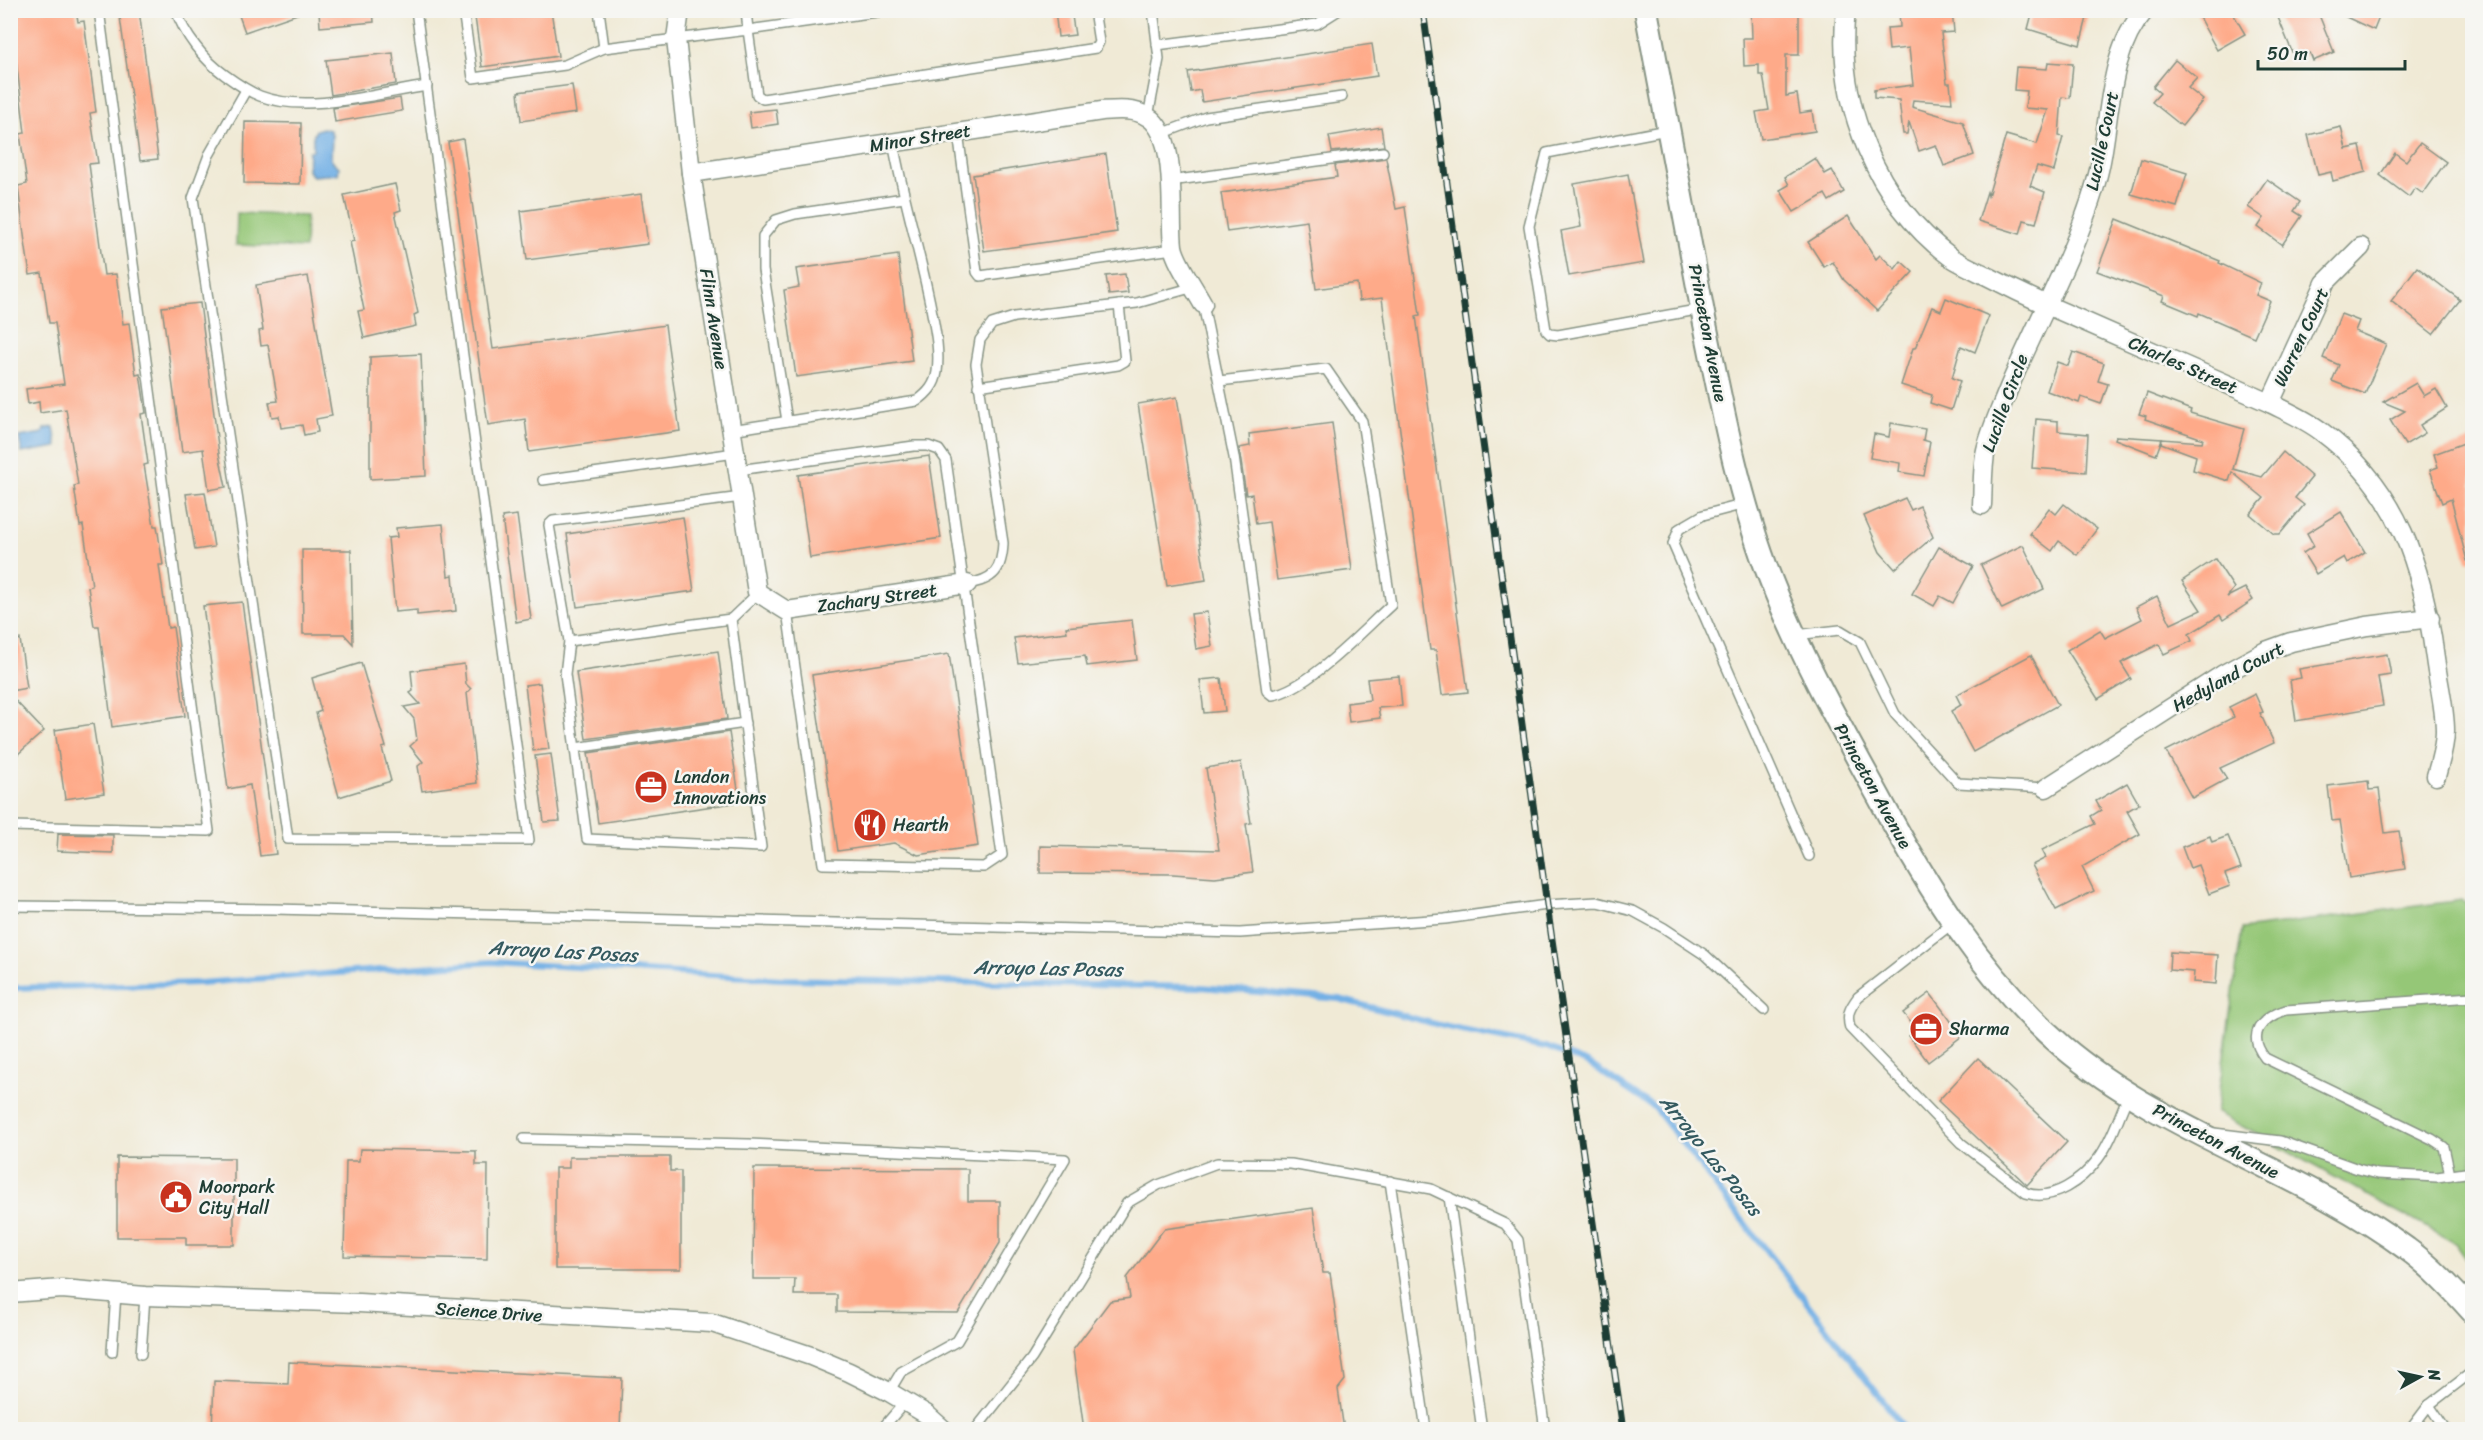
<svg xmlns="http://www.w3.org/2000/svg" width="2483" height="1440" font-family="Sriracha,sans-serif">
<rect width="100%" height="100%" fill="#f6f6f2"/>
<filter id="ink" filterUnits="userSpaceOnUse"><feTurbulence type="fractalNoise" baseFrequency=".0167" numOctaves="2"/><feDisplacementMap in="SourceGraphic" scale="12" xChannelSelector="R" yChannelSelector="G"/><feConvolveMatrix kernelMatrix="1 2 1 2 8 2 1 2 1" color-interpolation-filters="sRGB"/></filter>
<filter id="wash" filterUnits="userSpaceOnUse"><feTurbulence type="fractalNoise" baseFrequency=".008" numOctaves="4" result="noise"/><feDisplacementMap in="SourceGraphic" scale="24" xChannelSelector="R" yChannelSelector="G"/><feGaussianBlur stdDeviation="1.35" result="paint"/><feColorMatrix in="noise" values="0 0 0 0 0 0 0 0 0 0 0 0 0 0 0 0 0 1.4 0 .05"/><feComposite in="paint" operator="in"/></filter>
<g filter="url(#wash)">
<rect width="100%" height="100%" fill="#f0ead6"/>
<g fill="#95c777" stroke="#5a8256" stroke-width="1.5">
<path d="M237,213L306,216L305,248L236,245Z"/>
<path d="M2462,900L2472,910V1268L2455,1243L2216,1112L2242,929Z"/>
</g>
<g fill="#73b0e5" stroke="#49768c" stroke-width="1.5">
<path d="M323,128L330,130L332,135L331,160L339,167L338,174L313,176L308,171L309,151H313V137L316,130Z"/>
<path d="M54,427L57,447L22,453L19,437L43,433L44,429Z"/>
</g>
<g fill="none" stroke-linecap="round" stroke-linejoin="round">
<path stroke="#73b0e5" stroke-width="6" d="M10,988L200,983L491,962L782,979L1201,987L1339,999L1447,1027L1546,1047L1588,1063L1655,1108L1906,1430"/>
</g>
<g id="blocks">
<g fill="#feaa89">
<path d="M10,10H76L78,22L84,21L96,112L90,113L98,163L89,164L104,275L116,274L123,324L129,323L136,375L140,374L146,413L141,414L148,464L144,465L154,526H157L163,565H159L168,628L173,627L185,716L112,727L99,626H94L88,587L92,586L83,525L80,526L74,486L78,485L66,409L40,413L39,402L28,404L26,389L64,384L55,323H49L42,273L30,275L24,235L18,186L27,184L20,134L25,133Z"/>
<path d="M119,10H139L158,159L140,161Z"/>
<path d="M237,10H299L300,13L245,32Z"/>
<path d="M319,10H373L374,22L320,27Z"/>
<path d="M474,10H551L558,56L482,67Z"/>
<path d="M1055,10H1071L1075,35L1058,37Z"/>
<path d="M1751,10H1799V55H1786V96L1797,94L1800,113L1812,111L1815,131L1761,139L1756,112L1769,110L1763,75H1759V65L1744,66L1743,38H1752Z"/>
<path d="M1899,10H1952L1954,32L1941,33L1947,83H1950L1952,103L1913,100L1912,107L1963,122L1974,155L1944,166L1936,145L1919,151L1909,122L1907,134H1903L1899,100L1874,98V90L1913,85L1909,48L1889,50L1887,28L1900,27Z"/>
<path d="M2033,10H2089L2080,45L2028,29Z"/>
<path d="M2195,10H2231L2245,34L2217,50Z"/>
<path d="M2275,10H2317L2334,52L2313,61L2310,53L2295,59Z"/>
<path d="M2331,10H2382L2374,30Z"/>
<path d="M1372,44L1377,76L1202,102L1200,90L1191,92L1188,72Z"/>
<path d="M393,53L396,84L331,95L326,60Z"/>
<path d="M2175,60L2197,78L2188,88L2203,100L2182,126L2152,102L2160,93L2153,87Z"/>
<path d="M2048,62L2073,64L2070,98L2062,97L2059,136L2063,137L2054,171L2037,166L2030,186L2045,192L2036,223L2024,220L2020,234L1978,221L1987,192L1988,196L2006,135L2037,144L2048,110L2025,108L2027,91L2014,90L2016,67L2047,69Z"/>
<path d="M572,85L576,113L521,121L518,92Z"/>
<path d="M400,98L402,111L335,122L333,108Z"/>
<path d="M776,109L778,124L751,128L749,112Z"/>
<path d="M245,122L301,123L300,184L244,183Z"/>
<path d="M1381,127L1384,146L1332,152L1329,136Z"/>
<path d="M2341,127L2346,149L2360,146L2366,172L2333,181L2331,172L2318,175L2308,135Z"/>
<path d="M463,139L493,349L665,325L680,431L529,452L525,419L488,425L448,142Z"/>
<path d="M2420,143L2446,162L2423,194L2415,188L2409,197L2380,175L2395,153L2406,161Z"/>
<path d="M1106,154L1117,232L984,251L973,175Z"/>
<path d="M1386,158L1396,209L1405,207L1420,315L1416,316L1468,692L1442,695L1436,650H1430L1382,298L1359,301L1357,283L1316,289L1307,221L1227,232L1221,193L1337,177L1335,165Z"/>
<path d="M1815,158L1825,174L1832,170L1844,192L1829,201L1825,194L1794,212L1780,190L1789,185L1785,177Z"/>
<path d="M2141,159L2187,173L2177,207L2131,194Z"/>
<path d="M1628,174L1644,263L1569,276L1561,231L1581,227L1574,184Z"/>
<path d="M2267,179L2300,202L2294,211L2302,216L2282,245L2258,227L2264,218L2248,207Z"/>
<path d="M395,184L401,210L395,212L418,313L414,315L416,326L364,338L358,311L364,310L350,242L354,241L344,195Z"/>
<path d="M641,194L648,244L527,260L521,211Z"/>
<path d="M1848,216L1876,259L1880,255L1895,269L1901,261L1913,272L1877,311L1844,280L1833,262L1824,267L1808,242Z"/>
<path d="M2117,219L2220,261L2219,263L2261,283L2256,295L2270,301L2254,337L2199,313L2198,316L2162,301L2164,296L2097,271Z"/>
<path d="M898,255L912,361L796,377L784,290L799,287L796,269Z"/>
<path d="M2417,267L2460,300L2433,334L2391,301Z"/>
<path d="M1125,274L1128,293L1109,295L1106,276Z"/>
<path d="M308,276L332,416L316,419L318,432L304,435L302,425L281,428L279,416L272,417L269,402L278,401L268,345L261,346L259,331L263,330L256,285Z"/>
<path d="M1946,298L1989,316L1975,352L1961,346L1952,378L1960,381L1951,410L1930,403L1932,395L1901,385L1913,348H1915L1932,307L1941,311Z"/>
<path d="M200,303L219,454L226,487L209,490L203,449L182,452L162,307Z"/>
<path d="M2341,314L2359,321L2355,331L2386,344L2365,394L2332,381L2339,365L2323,358Z"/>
<path d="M2073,352L2104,363L2098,381L2108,384L2101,404L2081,397L2079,403L2047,391L2057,362L2068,366Z"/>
<path d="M421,354L426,476L370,479V357Z"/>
<path d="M2416,383L2424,396L2436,389L2447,408L2420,425L2425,433L2405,445L2390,420L2405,411L2383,402Z"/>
<path d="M2147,393L2191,410L2190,413L2244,429L2233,469L2262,477L2283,452L2312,477L2295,498L2304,505L2280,534H2274L2250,514L2264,498L2232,472L2229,481L2193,470L2196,456L2161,443L2162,439L2202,442L2203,439L2145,419L2146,416L2139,414Z"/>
<path d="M1177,397L1206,580L1167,586L1138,404Z"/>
<path d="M2036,419L2058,421V431L2088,434L2086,472L2032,468Z"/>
<path d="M1332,423L1352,570L1277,580L1269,522L1256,524L1252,494L1246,495L1239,448L1250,446L1249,434Z"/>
<path d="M1891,423L1925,429L1923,440L1930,442L1924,476L1899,472L1900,463L1870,458L1874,434L1889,437Z"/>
<path d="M2116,436L2162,439L2156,455L2115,439Z"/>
<path d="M2472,440V560L2467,561L2451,499L2442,503L2430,470L2438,467L2434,454Z"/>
<path d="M929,456L941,538L810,558L798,475Z"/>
<path d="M205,492L214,547L195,550L186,494Z"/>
<path d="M1905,498L1911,510L1920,506L1933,537L1895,569L1880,552L1864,516Z"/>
<path d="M2064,504L2097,529L2077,555L2059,541L2052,551L2030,534L2049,508L2056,514Z"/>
<path d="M2341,512L2365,552L2347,563L2344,557L2316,574L2303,553L2314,546L2307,533Z"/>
<path d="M517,515L531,619L516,622L502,517Z"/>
<path d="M683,517L694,591L577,607L567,534Z"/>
<path d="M443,524L448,576L453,575L456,611L417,615V610L395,612L388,538L397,537L396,528Z"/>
<path d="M2023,545L2044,589L2002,609L1981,565Z"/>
<path d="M1939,547L1973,566L1953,603L1940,596L1934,606L1912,594Z"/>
<path d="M302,550H351L353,644L344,634H303Z"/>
<path d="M2215,559L2234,588L2227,597L2245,588L2253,600L2223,620L2220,615L2189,634L2192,641L2164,654L2159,644L2121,663L2131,679L2098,699L2067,650L2100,630L2105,638L2142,619L2136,607L2157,596L2171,624L2201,610L2182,581Z"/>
<path d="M242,602L276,854L260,856L250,785L228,789L203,606Z"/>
<path d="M1207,612L1212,646L1196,649L1191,614Z"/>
<path d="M1132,620L1137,660L1087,666L1085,656L1018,663L1014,638L1067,632L1066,627Z"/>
<path d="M20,639L27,688L10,691V640Z"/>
<path d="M718,651L727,719L586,739L576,672Z"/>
<path d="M949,654L978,846L918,855L894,843L838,851L812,675Z"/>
<path d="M2387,654L2391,675L2378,677L2383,706L2296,721L2290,680L2301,678L2299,669Z"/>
<path d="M2031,655L2058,705L1973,752L1951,711L1961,705L1956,695Z"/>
<path d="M361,663L386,747L382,748L391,781L339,797L316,713L321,711L312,678Z"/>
<path d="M464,664L466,684L471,689L467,693L477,783L422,791L418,766L423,762L410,746L417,740L414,719L404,707L420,704L410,693L413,691L411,671Z"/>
<path d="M1399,676L1402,706L1378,708L1380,718L1349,722L1347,703L1370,700L1367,679Z"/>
<path d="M1221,678L1225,711L1204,713L1200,680Z"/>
<path d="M540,683L549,749L533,751L525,685Z"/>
<path d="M2255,694L2263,712L2260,713L2274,743L2220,768L2227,779L2192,798L2166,751L2234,717L2229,707Z"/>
<path d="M10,695L44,731L10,761Z"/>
<path d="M93,724L104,793L65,799L55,730Z"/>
<path d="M729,732L740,802L598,823L588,753Z"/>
<path d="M551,754L560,821L544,822L535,756Z"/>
<path d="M1241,762L1251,823L1246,824L1253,872L1215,877L1173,874L1040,873V846L1219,850L1206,768Z"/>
<path d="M2368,781L2369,790L2379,789L2385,833L2399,831L2405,869L2349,878L2340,820L2332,821L2328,786Z"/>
<path d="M2127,783L2139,804L2127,811L2140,834L2082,867L2094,891L2056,910L2032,865L2046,858L2042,850L2095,824L2091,816L2101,810L2096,801Z"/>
<path d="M58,834L113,835V853L57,851Z"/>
<path d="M2210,836L2212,842L2228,836L2241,868L2225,874L2230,886L2209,894L2198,865L2190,868L2182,847Z"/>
<path d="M2170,952L2218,955L2216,984L2193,982L2194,972L2169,970Z"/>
<path d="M1930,993L1962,1036L1928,1062L1909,1036L1917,1030L1903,1013Z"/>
<path d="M1978,1058L2067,1142L2027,1185L1938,1101Z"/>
<path d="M360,1149L476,1151V1165H488L487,1259L344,1256L346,1161H359Z"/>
<path d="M117,1157L234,1158V1245H186V1237H117Z"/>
<path d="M569,1157H670V1171H681V1269H555V1168H569Z"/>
<path d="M754,1168L968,1169V1201H1000V1243L958,1313L837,1312V1295H794L795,1279H753Z"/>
<path d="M1313,1208L1323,1273H1330L1345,1380L1338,1389L1344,1430H1084L1073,1350L1110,1301L1130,1298L1127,1278L1164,1229Z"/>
<path d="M289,1362L622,1378L620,1430H212L214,1381L288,1384Z"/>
</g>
</g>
</g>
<g filter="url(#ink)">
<use href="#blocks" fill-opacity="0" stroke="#889485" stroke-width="1.5"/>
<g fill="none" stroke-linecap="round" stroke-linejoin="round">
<g stroke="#889485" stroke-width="12">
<g id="service">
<path d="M176,10C184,35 204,60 225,75C236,83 247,91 260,96C307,114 379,93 427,86"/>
<path d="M463,10L473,78L565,65L604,48L748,30L757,95L763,99L1096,48L1099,42L1094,10"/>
<path d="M599,10L604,48"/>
<path d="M746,10L748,30L891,10"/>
<path d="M1157,45L1317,24L1339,10"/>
<path d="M246,90L209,155L193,198L288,839L529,840L416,10"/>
<path d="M1148,117L1159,59L1153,10"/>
<path d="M1667,130L1547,153L1529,226L1546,330L1550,334L1558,335L1702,309"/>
<path d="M958,133L977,272L980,276L1173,249"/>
<path d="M1161,134L1206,117L1342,97"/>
<path d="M1170,181L1383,152"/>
<path d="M1203,304L1234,457L1267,691L1272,695C1309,689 1363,630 1391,605L1362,421L1326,369L1219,381"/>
<path d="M978,386L1118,365L1125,361L1119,305"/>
<path d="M787,421L763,270V236L776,220L795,214L904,198"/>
<path d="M731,430L917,401C928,393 935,385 937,372C940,350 935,329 931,308C920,252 903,198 893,142"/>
<path d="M738,470L914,446H928L939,450L946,460L1002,855L984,867L823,864L787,611"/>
<path d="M543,480L735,453"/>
<path d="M1745,504L1703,515L1679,529L1673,544L1809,856"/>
<path d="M967,584C994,580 1002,570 1003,543L976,364L980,340L992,324L1014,317L1137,303L1194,287"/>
<path d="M731,619L761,847L587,839L565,674L569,641L549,525L553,521L742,497"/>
<path d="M1795,635L1840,630L1860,642L1895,714L1958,783L2046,788"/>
<path d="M569,641L731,619L758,593"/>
<path d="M575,748L745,723"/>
<path d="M10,826L209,831L99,10"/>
<path d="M10,906L274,909L1240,933L1445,919L1547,905L1597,902L1633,911L1664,928L1705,955L1764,1010"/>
<path d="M1953,923L1858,997C1850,1008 1846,1014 1850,1028L1961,1143L2026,1193C2053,1202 2082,1180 2098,1159C2112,1141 2119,1115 2129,1094"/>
<path d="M2214,1133L2280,1141L2358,1169L2378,1174L2437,1177L2472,1172"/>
<path d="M524,1139L749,1144L1065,1159L957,1341L901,1372L889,1392"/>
<path d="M2450,1175L2444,1147L2432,1139L2265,1058C2246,1034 2261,1018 2286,1010L2472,997"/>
<path d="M1390,1181L1426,1430"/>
<path d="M1449,1197L1482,1430"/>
<path d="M112,1352L116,1293"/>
<path d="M141,1354L145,1296"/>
<path d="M881,1430L905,1402"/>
<path d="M975,1430L1032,1358L1127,1203L1158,1185L1217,1163L1291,1164L1431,1189L1505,1224L1518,1240L1545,1430"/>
<path d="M2410,1430L2429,1405"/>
<path d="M2446,1430L2429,1405L2472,1372"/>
</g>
</g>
<g stroke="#889485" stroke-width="21">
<g id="minor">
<path d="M680,10L676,39L691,173L757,592L787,611L967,584"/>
<path d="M1846,10C1835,104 1877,202 1952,258C1963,265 1977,271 1989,277C2018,292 2048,306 2079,319C2143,347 2206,375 2270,403C2288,412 2307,420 2322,432C2399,489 2423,568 2435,658C2438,682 2445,707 2445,731C2445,746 2440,762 2436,776"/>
<path d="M691,173L1102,111C1116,110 1135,108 1148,117C1179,137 1169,213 1173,246C1175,261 1195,289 1203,304"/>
<path d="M2270,403L2325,283L2361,247"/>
<path d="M1982,505C1983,487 1982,467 1986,450C1991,429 2000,410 2008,390C2037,320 2084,239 2100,166C2111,115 2108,52 2145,10"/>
<path d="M2046,788L2222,675L2266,651L2291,642L2367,626L2430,618"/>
<path d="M10,1293L62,1289L145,1296L359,1303L712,1323L811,1356L849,1372L889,1392L926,1414L944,1430"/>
</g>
</g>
<g stroke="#889485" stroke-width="26">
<path id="tertiary" d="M1646,10C1666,115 1685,220 1705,324C1722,407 1737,490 1767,570C1797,649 1838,723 1879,797C1927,887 1984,979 2062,1046C2164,1133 2301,1170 2407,1249C2431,1266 2452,1289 2472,1311"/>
</g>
<use href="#service" stroke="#fff" stroke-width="9"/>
<use href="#minor" stroke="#fff" stroke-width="18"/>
<use href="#tertiary" stroke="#fff" stroke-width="22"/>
<g stroke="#1f3d34" stroke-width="7">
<path id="rail" d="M1423,10L1547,905L1623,1430"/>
</g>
<use href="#rail" stroke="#f6f6f2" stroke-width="4.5" stroke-dasharray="14" stroke-linecap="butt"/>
</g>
</g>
<defs>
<g id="office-disc" transform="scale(1.725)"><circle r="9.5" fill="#c8321e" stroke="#f6f6f2"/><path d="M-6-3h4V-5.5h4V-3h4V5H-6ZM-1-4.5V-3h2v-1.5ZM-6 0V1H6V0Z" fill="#fff"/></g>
<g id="restaurant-disc" transform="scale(1.725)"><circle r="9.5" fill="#c8321e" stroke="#f6f6f2"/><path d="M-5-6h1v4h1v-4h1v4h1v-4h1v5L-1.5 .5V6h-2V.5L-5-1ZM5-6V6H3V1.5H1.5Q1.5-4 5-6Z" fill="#fff"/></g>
<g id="civic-disc" transform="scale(1.725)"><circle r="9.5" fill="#c8321e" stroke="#f6f6f2"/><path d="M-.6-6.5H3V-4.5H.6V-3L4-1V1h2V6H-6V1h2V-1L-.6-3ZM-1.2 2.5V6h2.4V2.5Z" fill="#fff"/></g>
</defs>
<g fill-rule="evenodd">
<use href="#office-disc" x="651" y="787"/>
<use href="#restaurant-disc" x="870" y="825"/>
<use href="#office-disc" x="1926" y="1029"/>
<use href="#civic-disc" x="176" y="1197"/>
</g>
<g text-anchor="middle" stroke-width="5" stroke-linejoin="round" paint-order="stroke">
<g font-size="18" fill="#1f3d34" stroke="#f6f6f2">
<text transform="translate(920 138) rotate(-9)" y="6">Minor Street</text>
<text transform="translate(2102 141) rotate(-78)" y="6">Lucille Court</text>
<text transform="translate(714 319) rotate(81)" y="6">Flinn Avenue</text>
<text transform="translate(1708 333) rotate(79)" y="6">Princeton Avenue</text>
<text transform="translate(2301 337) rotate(-65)" y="6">Warren Court</text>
<text transform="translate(2183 365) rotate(24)" y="6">Charles Street</text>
<text transform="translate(2005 403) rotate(-70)" y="6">Lucille Circle</text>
<text transform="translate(877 598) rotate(-8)" y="6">Zachary Street</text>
<text transform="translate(2228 677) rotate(-29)" y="6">Hedyland Court</text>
<text transform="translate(1873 786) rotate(61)" y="6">Princeton Avenue</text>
<text transform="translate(2216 1141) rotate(28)" y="6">Princeton Avenue</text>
<text transform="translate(489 1312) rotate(4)" y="6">Science Drive</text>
</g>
<g font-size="18" fill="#1f3d34" stroke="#f6f6f2" text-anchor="start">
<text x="674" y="783">Landon<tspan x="674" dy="21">Innovations</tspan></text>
<text x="893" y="831">Hearth</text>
<text x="1949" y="1035">Sharma</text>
<text x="199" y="1193">Moorpark<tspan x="199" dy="21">City Hall</tspan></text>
</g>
<g font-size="20" font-style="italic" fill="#345a60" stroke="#f6f6f2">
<text transform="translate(563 951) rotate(3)" y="7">Arroyo Las Posas</text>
<text transform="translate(1048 968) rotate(1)" y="7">Arroyo Las Posas</text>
<text transform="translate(1711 1155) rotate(51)" y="7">Arroyo Las Posas</text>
</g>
</g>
<rect width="2483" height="1440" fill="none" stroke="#f6f6f2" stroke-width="36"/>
<g transform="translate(2420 1377) rotate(82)" stroke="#f6f6f2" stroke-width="4.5" paint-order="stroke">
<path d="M0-4.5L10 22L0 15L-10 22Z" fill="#1f3d34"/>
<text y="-9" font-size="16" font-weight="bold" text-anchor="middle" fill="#1f3d34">N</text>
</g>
<path d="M2258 60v9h147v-9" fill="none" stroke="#1f3d34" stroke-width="3"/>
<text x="2267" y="60" font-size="18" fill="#1f3d34" stroke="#f6f6f2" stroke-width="4.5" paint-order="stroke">50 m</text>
</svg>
